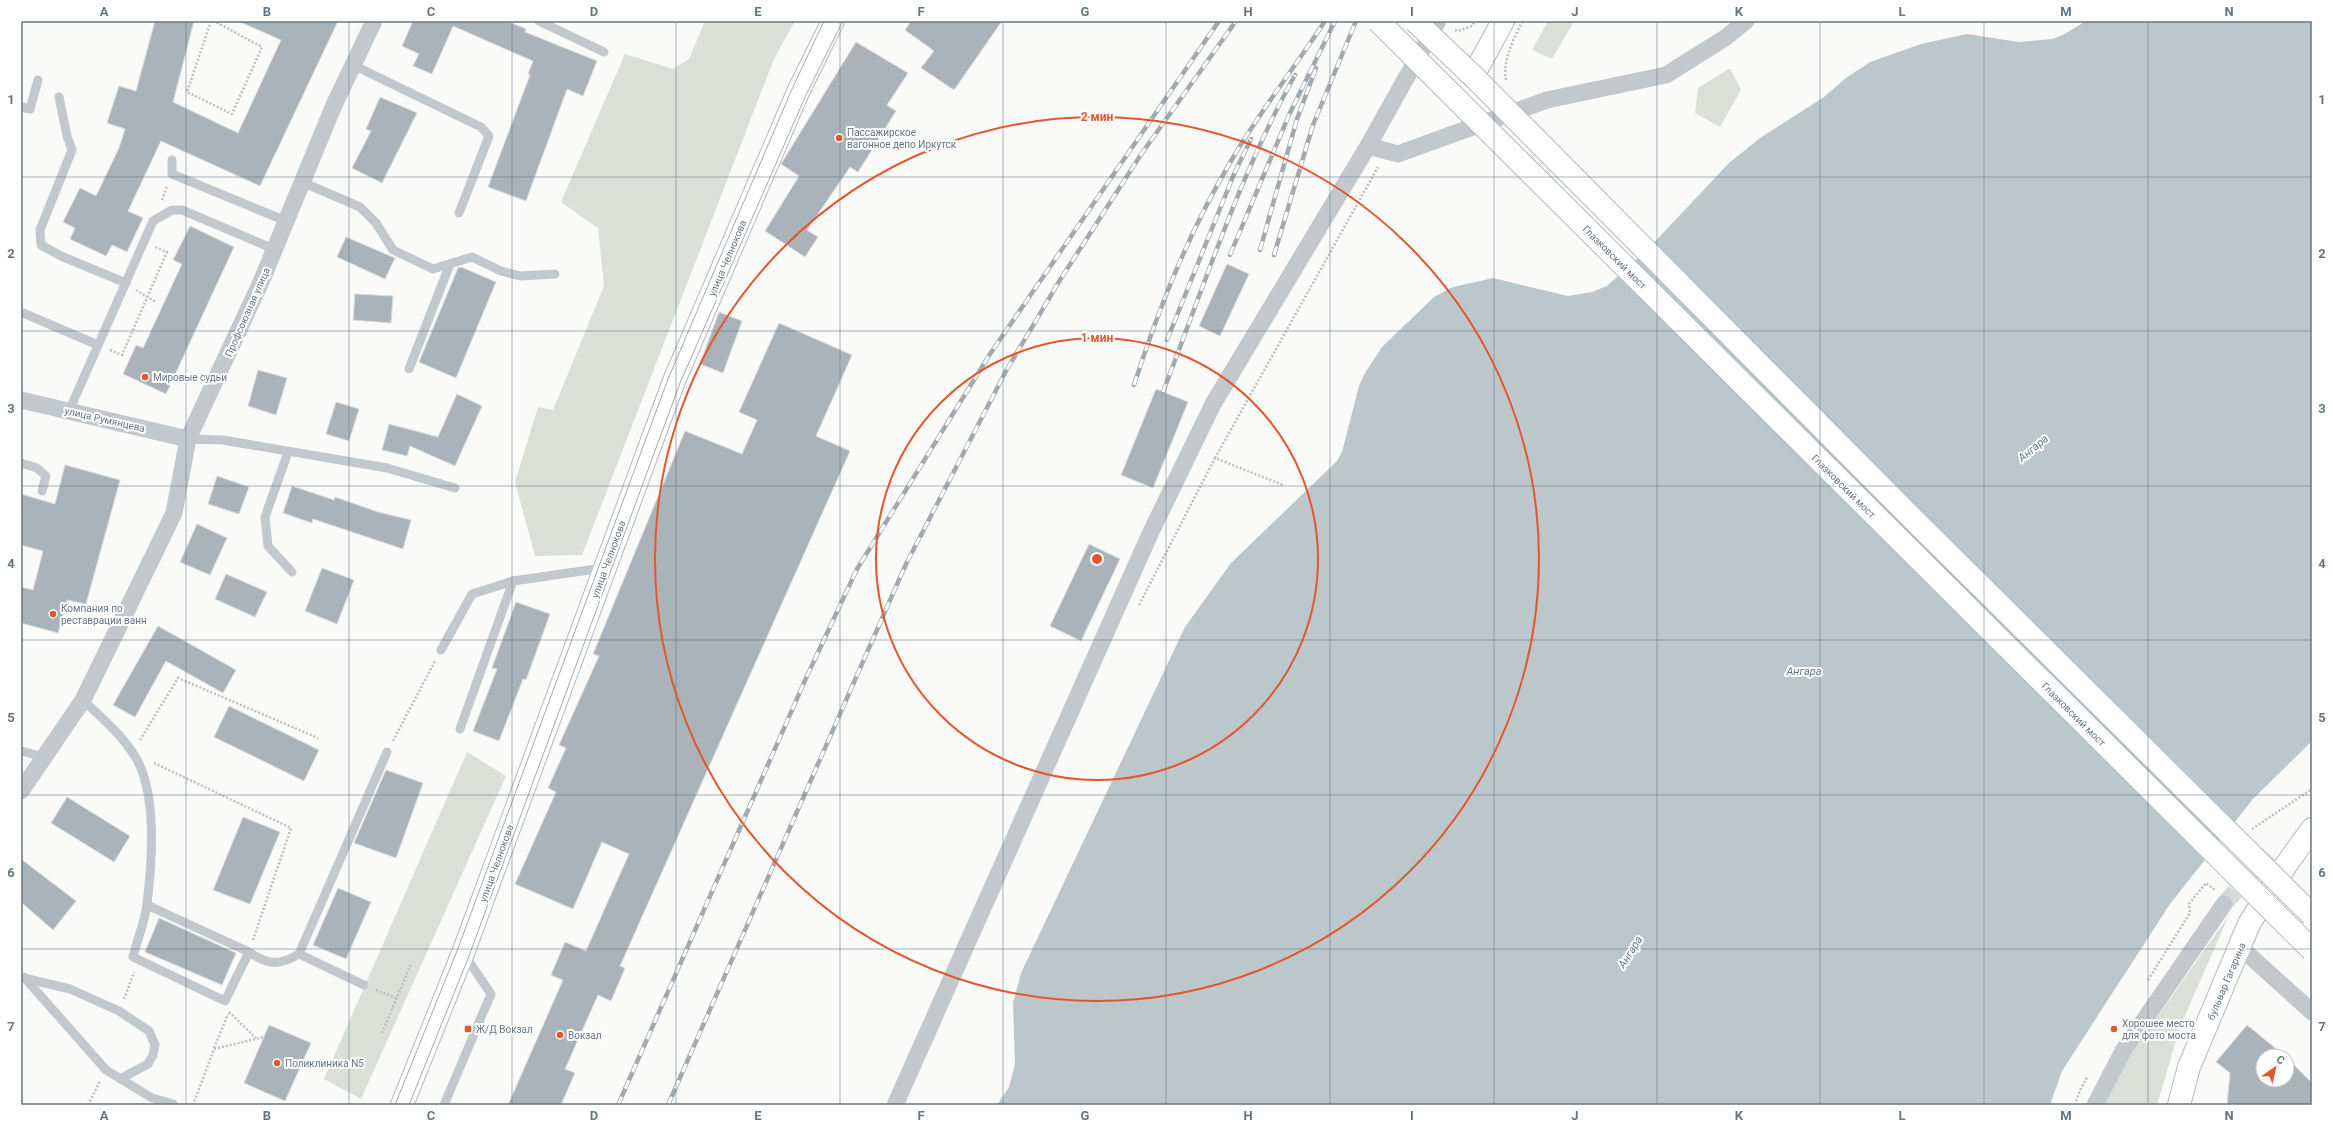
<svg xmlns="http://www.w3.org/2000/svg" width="2333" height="1126" font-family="Roboto,sans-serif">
<rect width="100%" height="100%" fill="#fafaf8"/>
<g fill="#dadfd7">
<path d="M705,21H795L774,59L582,555L535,556L515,482L538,407L553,410L604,286L598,228L561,202L625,54L673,69L689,59Z"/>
<path d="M1548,21H1574L1552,59L1532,50Z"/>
<path d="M1730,68L1741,90L1720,127L1695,113L1698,88Z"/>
<path d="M467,752L506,776L361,1099L324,1079Z"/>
<path d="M2229,915L2180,1027L2157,1105H2102L2127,1060Z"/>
</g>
<path fill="#bbc7cb" d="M2086,21H2312V741L2253,799L2170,904L2062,1071L2050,1105H997L1009,1087L1015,1064L1013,1003L1021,973L1185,627L1231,563L1337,461L1342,452L1359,386L1365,373L1382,347L1434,297L1453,287L1493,278L1568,296L1592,292L1607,286L1648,249L1729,163L1760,138L1824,97L1846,78L1870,62L1921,44L1967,34L2019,42L2052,39L2063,35Z"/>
<g fill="#aab3b9" stroke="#dcdcda">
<path d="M155,21H194L173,102L238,133L281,40L238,21H338L260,186L161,141L128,211L143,218L127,252L112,245L106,256L70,239L75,228L63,222L80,188L96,196L119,148L125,129L107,123L119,86L136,91Z"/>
<path d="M413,21H507L526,29L525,32L597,61L583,96L567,89L526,201L488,187L530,75L528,74L533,61L453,26L432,74L413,66L419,54L402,46Z"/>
<path d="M911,21H1002L954,90L921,68L934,51L905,30Z"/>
<path d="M856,42L908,73L887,105L896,111L858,172L850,167L807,230L818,237L805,257L765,231L799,176L781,164Z"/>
<path d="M380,97L417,113L382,183L352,168L371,131L366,129Z"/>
<path d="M190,226L234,247L166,394L123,374L136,345L143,348L182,264L173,260Z"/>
<path d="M346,237L395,258L385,279L337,257Z"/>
<path d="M1227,264L1249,274L1220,336L1199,326Z"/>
<path d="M461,267L496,282L456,378L419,362L458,268Z"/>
<path d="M355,294L393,296L391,323L353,320Z"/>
<path d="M719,312L742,321L723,373L700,364Z"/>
<path d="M779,323L852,355L816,436L850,451L620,966L625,968L611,1001L598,995L565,1069L575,1073L561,1105H508L563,980L551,975L565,942L586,951L629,854L602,842L573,909L515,884L556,792L548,788L566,748L559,745L599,656L593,654L685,431L742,454L757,420L739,412Z"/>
<path d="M258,370L287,378L276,415L248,406Z"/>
<path d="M1156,389L1188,402L1153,488L1121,475Z"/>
<path d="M457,394L482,406L455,466L410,446L407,456L382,450L389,424L438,437Z"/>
<path d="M336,402L359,409L349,441L326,434Z"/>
<path d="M65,465L120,480L86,604L67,600L58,633L21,623V587L33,590L43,551L21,545V494L55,504Z"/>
<path d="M217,476L249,487L239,514L208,504Z"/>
<path d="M292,486L334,500L335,497L378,512L411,520L403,549L313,519L312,523L283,513Z"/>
<path d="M197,524L227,538L210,575L180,562Z"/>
<path d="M1089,544L1120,559L1081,641L1050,626Z"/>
<path d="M322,568L354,580L337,624L305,611Z"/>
<path d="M226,574L267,592L255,617L215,599Z"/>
<path d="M516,602L550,614L526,680L523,679L499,741L473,731L497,669L492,668Z"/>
<path d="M158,626L236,670L223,693L166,661L135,717L113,705Z"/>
<path d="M229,706L319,750L304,781L214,737Z"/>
<path d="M386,770L423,783L396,858L354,843Z"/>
<path d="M67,797L130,836L114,862L51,823Z"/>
<path d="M243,817L280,832L250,904L213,890Z"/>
<path d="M21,859L76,901L53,930L21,902Z"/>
<path d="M338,888L371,902L346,959L313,945Z"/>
<path d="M159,918L236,953L222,985L145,952Z"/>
<path d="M269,1025L311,1043L285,1101L244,1083Z"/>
<path d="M2247,1025L2285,1056H2263V1080H2287V1058L2312,1083V1105H2227L2230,1073L2216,1062Z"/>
</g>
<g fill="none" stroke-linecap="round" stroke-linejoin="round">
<path stroke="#d5d9db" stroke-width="17" stroke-dasharray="17 8" stroke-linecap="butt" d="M2224,904L2270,852"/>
<g stroke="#b3babf" stroke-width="24">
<g id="secondary">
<path d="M1473,76L1503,21"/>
<path d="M402,1105L463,953L674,381L798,92L833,21"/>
<path d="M2179,1105L2189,1067L2249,924L2286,865L2312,829"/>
</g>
</g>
<g stroke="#bbbfc2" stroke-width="2.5" stroke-dasharray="2 2" stroke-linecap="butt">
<path d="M211,21L187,92L232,114L262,47L214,21"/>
<path d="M162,200L167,186"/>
<path d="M136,290L156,302"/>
<path d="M110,350L122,355L167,252L155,247"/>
<path d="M1215,458L1378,167"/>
<path d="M1139,605L1215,458L1283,485"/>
<path d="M140,740L178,678L318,738"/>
<path d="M393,741L435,661"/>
<path d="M154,763L291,828L253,940"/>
<path d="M2252,829L2312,789"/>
<path d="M2148,980L2190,913L2189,904L2206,883L2215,890"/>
<path d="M376,990L396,998"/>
<path d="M124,999L134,972"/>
<path d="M229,1012L256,1038"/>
<path d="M382,1033L411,964"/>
<path d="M214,1048L228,1014"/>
<path d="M88,1105L100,1081"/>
<path d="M193,1105L214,1049L264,1037"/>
<path d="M2075,1105L2080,1090L2088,1076"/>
</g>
<g stroke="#c3c8cc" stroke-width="9">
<path d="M539,21L604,52"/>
<path d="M353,65L481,127L489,136L459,213"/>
<path d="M59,97L67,136L72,150L40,230L41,245L61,256L126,283"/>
<path d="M21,107L30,109L38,80"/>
<path d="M172,160V174L286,221"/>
<path d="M302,182L360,207L376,223L393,250L433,269L472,257L501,271L520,276L555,274"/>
<path d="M23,313L98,345"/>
<path d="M409,369L450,264"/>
<path d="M69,411L153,221L172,210H182L274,249"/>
<path d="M188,439L223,440L387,468L455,488"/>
<path d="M288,452L265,517L268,546L292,572"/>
<path d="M21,463L37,468L46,476L42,491"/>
<path d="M441,650L472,594L513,581"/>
<path d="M83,700C102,718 122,735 136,758C157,794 152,863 147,904C145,922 137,940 133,957L225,1001L249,952C268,965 279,966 299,954L387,752"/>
<path d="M460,729L513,581L603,568"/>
<path d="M21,751L44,757"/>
<path d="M147,905L249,952"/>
<path d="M299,954L364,985"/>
<path d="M24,977L106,1070L152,1098L173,1104"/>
<path d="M24,978L70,989L119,1011L149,1031L155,1045L153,1055L148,1064L120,1079"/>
<path d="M444,1105L491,994L464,954"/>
</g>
<g stroke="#c3c8cc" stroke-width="17">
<path d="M1368,146L1398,154L1547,100L1666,75L1725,38L1746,21"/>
<path d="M21,400L188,439"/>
<path d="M21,791L83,700L174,513L188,439L261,282L334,105L374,21"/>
<path d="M2240,947L2312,1012"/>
<path d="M895,1105L1150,534L1213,404L1368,146L1438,21"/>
<path d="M2095,1105L2123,1051L2224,904"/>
</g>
<use href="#secondary" stroke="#fff" stroke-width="22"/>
<g stroke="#a2aab0" stroke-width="1">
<path d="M1389,21L1897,531L2312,941"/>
<path d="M1407,21L1485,97L1906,522L2312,923"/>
<path d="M395,1105L457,951L668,379L792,89L824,21"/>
<path d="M409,1105L469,956L680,383L806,95L843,21"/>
</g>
<g stroke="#a2aab0" stroke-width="4.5">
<g id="rail">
<path d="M1260,250L1297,119L1316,68"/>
<path d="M1230,255L1289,115L1335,21"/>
<path d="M1274,255L1313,125L1356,21"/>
<path d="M1167,340L1234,174L1251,139"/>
<path d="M1134,385C1160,305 1188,234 1231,161C1258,114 1295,67 1325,21"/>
<path d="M1163,392C1204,286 1240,174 1295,75"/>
<path d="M618,1105L807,676L857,569L990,354L1219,21"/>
<path d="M668,1105L906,564L1006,371L1060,280L1142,153L1236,21"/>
</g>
</g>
<use href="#rail" stroke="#fff" stroke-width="3" stroke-dasharray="9" stroke-linecap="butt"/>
<g stroke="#b3babf" stroke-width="24" stroke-linecap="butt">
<g id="secondary-bridge">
<path d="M1378,21L2312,950"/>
<path d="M1415,21L1473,76L1910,516L2312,915"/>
</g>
</g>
<g stroke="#bbbfc2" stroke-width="2.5" stroke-dasharray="2 2" stroke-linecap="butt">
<path d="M1455,30L1458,31L1472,26L1475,21"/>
<path d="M1506,80C1502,62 1514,37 1523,21"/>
</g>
<use href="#secondary-bridge" stroke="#fff" stroke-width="22"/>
</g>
<path fill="none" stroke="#657683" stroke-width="1" stroke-opacity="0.55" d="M186,21V1105M349,21V1105M512,21V1105M676,21V1105M840,21V1105M1003,21V1105M1166,21V1105M1330,21V1105M1494,21V1105M1657,21V1105M1820,21V1105M1984,21V1105M2148,21V1105M21,177H2312M21,331H2312M21,486H2312M21,640H2312M21,795H2312M21,949H2312"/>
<g fill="none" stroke="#e4572e" stroke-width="2">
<circle cx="1097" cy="559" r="221"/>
<circle cx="1097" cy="559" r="442"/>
</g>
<g fill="#e4572e" stroke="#fff" stroke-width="1.5">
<circle cx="839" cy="138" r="4"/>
<circle cx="145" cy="377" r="4"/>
<circle cx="53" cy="614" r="4"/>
<rect x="464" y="1025" width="8" height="8" rx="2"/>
<circle cx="2114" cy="1029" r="4"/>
<circle cx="560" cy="1035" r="4"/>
<circle cx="277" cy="1063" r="4"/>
</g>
<g text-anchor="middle" stroke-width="4" stroke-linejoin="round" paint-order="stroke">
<g font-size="10" fill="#657683" stroke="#fff" text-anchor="start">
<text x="847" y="136">Пассажирское<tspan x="847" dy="12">вагонное депо Иркутск</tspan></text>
<text x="153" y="381">Мировые судьи</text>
<text x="61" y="612">Компания по<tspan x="61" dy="12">реставрации ванн</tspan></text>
<text x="2122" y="1027">Хорошее место<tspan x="2122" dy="12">для фото моста</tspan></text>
<text x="476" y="1033">Ж/Д Вокзал</text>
<text x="568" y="1039">Вокзал</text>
<text x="285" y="1067">Поликлиника N5</text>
</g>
<g font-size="10" fill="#657683" stroke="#fff">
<text transform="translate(1615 257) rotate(45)" y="4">Глазковский мост</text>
<text transform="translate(727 258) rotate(-67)" y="4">улица Челнокова</text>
<text transform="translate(247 312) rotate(-66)" y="4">Профсоюзная улица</text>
<text transform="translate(105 419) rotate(13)" y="4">улица Румянцева</text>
<text transform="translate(1844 486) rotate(45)" y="4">Глазковский мост</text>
<text transform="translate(608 559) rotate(-70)" y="4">улица Челнокова</text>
<text transform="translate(2074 714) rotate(45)" y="4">Глазковский мост</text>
<text transform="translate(496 863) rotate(-70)" y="4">улица Челнокова</text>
<text transform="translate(2226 981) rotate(-67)" y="4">бульвар Гагарина</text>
</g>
<g font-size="11" font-style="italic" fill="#60757c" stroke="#fff">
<text transform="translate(2033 448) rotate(-40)" y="4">Ангара</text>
<text x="1804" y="675">Ангара</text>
<text transform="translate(1630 952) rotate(-58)" y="4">Ангара</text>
</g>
</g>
<circle cx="1097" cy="559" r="6" fill="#e4572e" stroke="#fff" stroke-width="2"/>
<g font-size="12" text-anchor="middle" font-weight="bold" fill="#e4572e" stroke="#fff" stroke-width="4" stroke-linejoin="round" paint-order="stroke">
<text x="1097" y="121">2 мин</text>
<text x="1097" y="342">1 мин</text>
</g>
<rect width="2333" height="1126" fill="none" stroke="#ffffff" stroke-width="44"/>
<g transform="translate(2275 1068) rotate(34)"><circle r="19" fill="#ffffff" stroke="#c1c8cd"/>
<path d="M0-3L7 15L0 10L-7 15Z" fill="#e4572e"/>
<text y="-6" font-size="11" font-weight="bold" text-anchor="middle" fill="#657683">С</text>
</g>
<rect x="22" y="22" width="2289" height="1082" fill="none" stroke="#657683" stroke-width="1.5"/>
<g font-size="13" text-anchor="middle" font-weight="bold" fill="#657683">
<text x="104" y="16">A</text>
<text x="267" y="16">B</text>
<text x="431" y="16">C</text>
<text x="594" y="16">D</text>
<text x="758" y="16">E</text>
<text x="921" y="16">F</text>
<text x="1085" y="16">G</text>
<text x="1248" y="16">H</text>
<text x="1412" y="16">I</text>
<text x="1575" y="16">J</text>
<text x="1739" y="16">K</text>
<text x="1902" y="16">L</text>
<text x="2066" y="16">M</text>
<text x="2229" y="16">N</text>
<text x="11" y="104">1</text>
<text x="2322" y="104">1</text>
<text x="11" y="258">2</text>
<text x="2322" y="258">2</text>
<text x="11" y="413">3</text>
<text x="2322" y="413">3</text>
<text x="11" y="568">4</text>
<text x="2322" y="568">4</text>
<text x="11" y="722">5</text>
<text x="2322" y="722">5</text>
<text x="11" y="877">6</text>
<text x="2322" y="877">6</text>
<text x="11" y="1031">7</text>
<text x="2322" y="1031">7</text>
<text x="104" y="1120">A</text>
<text x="267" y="1120">B</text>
<text x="431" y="1120">C</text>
<text x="594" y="1120">D</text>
<text x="758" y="1120">E</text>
<text x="921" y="1120">F</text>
<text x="1085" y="1120">G</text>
<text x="1248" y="1120">H</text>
<text x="1412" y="1120">I</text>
<text x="1575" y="1120">J</text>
<text x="1739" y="1120">K</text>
<text x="1902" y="1120">L</text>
<text x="2066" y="1120">M</text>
<text x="2229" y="1120">N</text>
</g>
</svg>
